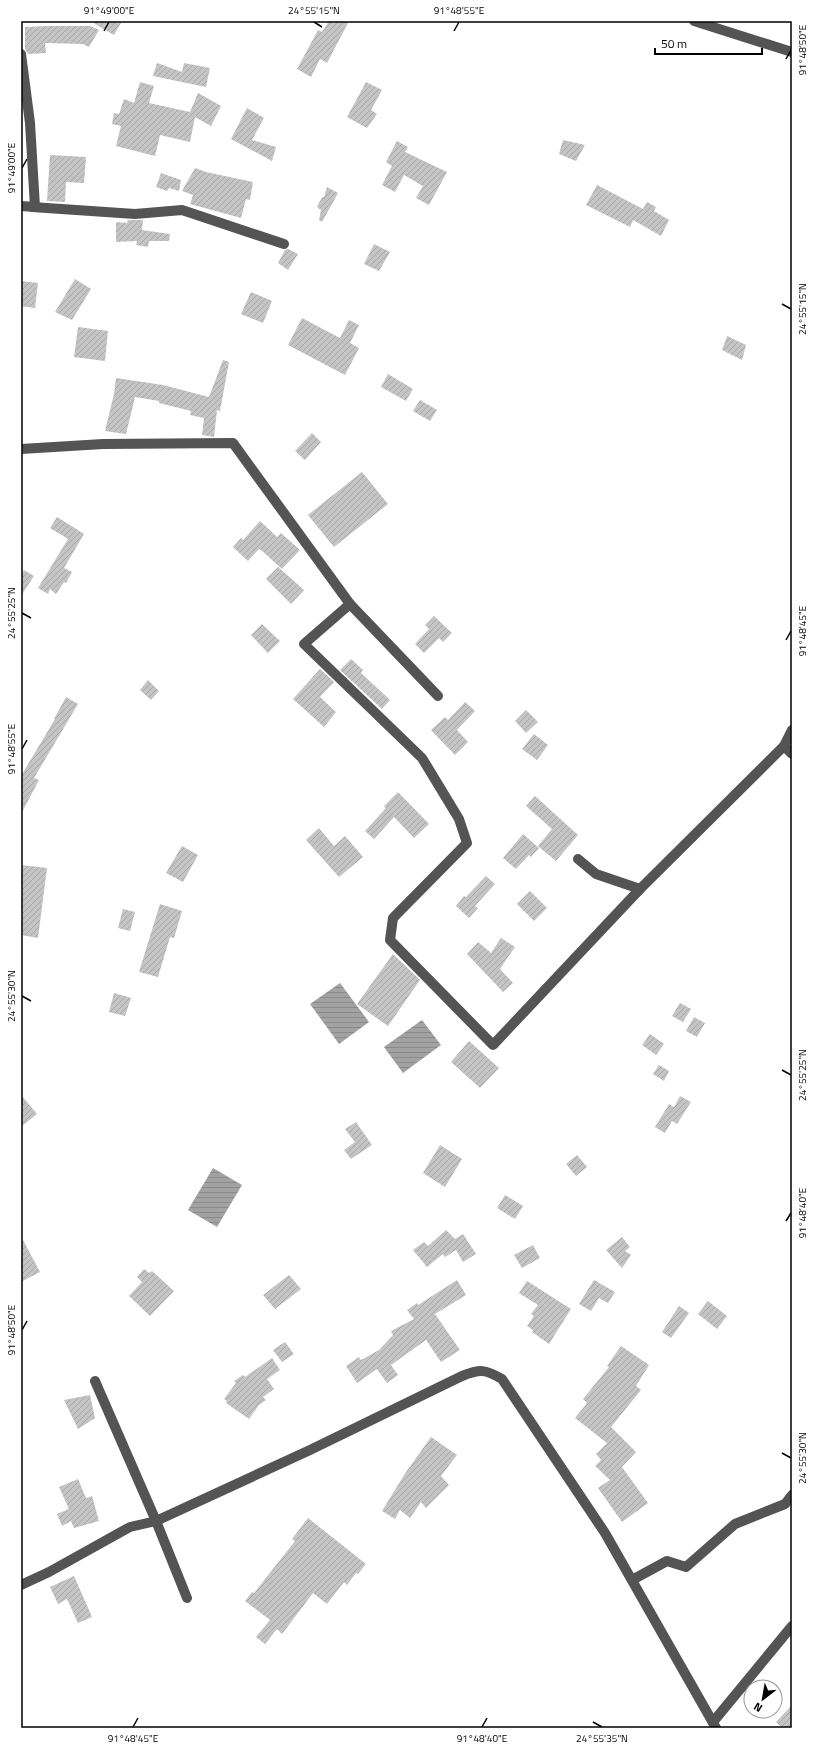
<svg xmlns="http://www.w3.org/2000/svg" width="813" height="1749" font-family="'Titillium Web',sans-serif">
<defs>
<pattern id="water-rules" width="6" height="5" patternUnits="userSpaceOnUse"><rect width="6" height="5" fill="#a2a2a2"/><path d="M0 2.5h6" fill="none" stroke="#8a8a8a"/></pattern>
<pattern id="building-hatch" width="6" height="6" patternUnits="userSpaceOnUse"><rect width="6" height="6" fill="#c4c4c4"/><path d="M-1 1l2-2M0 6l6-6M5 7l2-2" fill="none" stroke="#a7a7a7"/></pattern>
</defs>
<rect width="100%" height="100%" fill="#fff"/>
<g fill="url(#water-rules)">
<path d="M340,983L369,1022L339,1044L310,1004Z"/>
<path d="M422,1020L441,1045L403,1073L384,1047Z"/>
<path d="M213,1168L242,1185L217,1227L188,1210Z"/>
</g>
<g fill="url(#building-hatch)">
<path d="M90,21H122L114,35Z"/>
<path d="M329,21H349L327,63L320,59L311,77L297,69L318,30L322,32Z"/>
<path d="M48,26H90L99,30L89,47L83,44L45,43L46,53L28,54L25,49V27Z"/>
<path d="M157,63L182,72L184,63L210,68L206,87L153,76Z"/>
<path d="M140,82L154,86L149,103L190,112L198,93L221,106L211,126L195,117L190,142L160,135L155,156L116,146L121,126L112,124L114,113L119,114L124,99L134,103Z"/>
<path d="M366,82L382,90L371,110L377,114L367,128L347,117Z"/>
<path d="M247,108L264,118L252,140L276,147L272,161L231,139Z"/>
<path d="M563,140L585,145L576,161L559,154Z"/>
<path d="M397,141L408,147L405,152L447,172L429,205L416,198L423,186L404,175L395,192L382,185L392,166L386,162Z"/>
<path d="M50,155L86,157L84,183L66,182L65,202L47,201Z"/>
<path d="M195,168L206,172L253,182L250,200L246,199L241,218L190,204L193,195L182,191Z"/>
<path d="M161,173L181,180L179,191L169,188L167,191L156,187Z"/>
<path d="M597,185L643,209L647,202L656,207L654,211L669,220L661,236L633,220L630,227L586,205Z"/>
<path d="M327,187L338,193L322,222L319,220L321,210L317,207L322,197H324Z"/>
<path d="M128,220H143L142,230L170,234L169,241H149L148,247L136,245L137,241L116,242V222L127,223Z"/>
<path d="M374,244L390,252L379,271L364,264Z"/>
<path d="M288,249L298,254L288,270L278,263L285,250Z"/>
<path d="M75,279L91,289L72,320L55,312Z"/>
<path d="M21,281L38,283L35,308L21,306Z"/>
<path d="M251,292L272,301L263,323L241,314Z"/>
<path d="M302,318L340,338L349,320L359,325L350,343L359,348L345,375L288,345Z"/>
<path d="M78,327L108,331L105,361L74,357Z"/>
<path d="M727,336L746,345L742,360L722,350Z"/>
<path d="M223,360L229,362L220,411L217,410L214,437L202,435L204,418L190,415L191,411L159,403V401L135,397L126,434L105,431L114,394L116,378L163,385L209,397Z"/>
<path d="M388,374L413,389L406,401L381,387Z"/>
<path d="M420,400L437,410L430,421L413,411Z"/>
<path d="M312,433L321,442L305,460L295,451Z"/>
<path d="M362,472L388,504L334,547L308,515Z"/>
<path d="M57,517L84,534L64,568L72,572L66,583L64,582L56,594L50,589L48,594L38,588L68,539L50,528Z"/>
<path d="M260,521L277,537L281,533L300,550L282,569L261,550L259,549L248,561L233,547L241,538L243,540Z"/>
<path d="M278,567L304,590L291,604L266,579Z"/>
<path d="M24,570L34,576L21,596V576Z"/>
<path d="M434,616L452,633L443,642L439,638L424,653L415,644L429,629L425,625Z"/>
<path d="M262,624L280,641L268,653L251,635Z"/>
<path d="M351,659L363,670L361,673L390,700L382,709L340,670Z"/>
<path d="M320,669L334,682L320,697L336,712L324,727L293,699Z"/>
<path d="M148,680L159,691L151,700L140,690Z"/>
<path d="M66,697L78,704L34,778L39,780L21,814V776L55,719H54Z"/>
<path d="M465,702L475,711L457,730L468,742L455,755L431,730L445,717L448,720Z"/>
<path d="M526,710L538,722L526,733L515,721Z"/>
<path d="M534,734L548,745L537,760L522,749Z"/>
<path d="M398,792L429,824L414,838L394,817L374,839L365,831L386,808L384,806Z"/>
<path d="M535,796L578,835L556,861L538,846L552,829L526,806Z"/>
<path d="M319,828L334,846L345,836L363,857L339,877L306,840Z"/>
<path d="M523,834L539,848L531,857L529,855L516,869L503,858Z"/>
<path d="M182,846L198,855L183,882L166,873Z"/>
<path d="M21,865L47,868L38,938L21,935Z"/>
<path d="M486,876L495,884L475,906L478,908L469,918L456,906L464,896L466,897Z"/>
<path d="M530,891L547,908L534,921L517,904Z"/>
<path d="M160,904L182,911L174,938L170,937L158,977L139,972Z"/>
<path d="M123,909L135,912L130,931L118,928Z"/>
<path d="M501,938L515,947L500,969L513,983L503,992L467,954L478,942L491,953Z"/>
<path d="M393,954L420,980L388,1026L357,1004Z"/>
<path d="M114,993L131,998L125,1016L109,1012Z"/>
<path d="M680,1003L691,1009L683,1022L672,1016Z"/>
<path d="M694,1017L705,1023L697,1037L686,1031Z"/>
<path d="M650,1034L664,1044L656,1055L642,1045Z"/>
<path d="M469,1041L499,1068L480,1088L451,1062Z"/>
<path d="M659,1065L669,1071L664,1081L653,1074Z"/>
<path d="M21,1095L37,1114L21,1127Z"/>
<path d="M680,1096L691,1102L677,1124L672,1121L665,1133L655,1127L669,1104L674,1107Z"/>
<path d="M356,1122L372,1145L351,1159L344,1150L355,1142L345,1129Z"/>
<path d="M440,1145L462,1159L445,1187L423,1173Z"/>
<path d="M577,1155L587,1167L576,1176L566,1164Z"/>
<path d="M505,1195L523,1206L515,1219L497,1208Z"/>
<path d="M446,1230L455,1239L463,1234L476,1254L463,1262L456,1250L445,1257L443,1254L427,1267L413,1250L424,1242L428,1246Z"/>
<path d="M21,1236L40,1272L21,1282Z"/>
<path d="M622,1237L630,1247L625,1251L631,1255L622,1268L606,1250Z"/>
<path d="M533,1245L540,1258L522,1268L514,1255Z"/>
<path d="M144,1269L149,1273L152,1271L174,1291L150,1316L129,1296L142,1282L137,1277Z"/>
<path d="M289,1275L301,1289L275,1309L263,1295Z"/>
<path d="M457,1280L466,1295L435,1314L460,1350L441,1362L426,1340L391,1365L398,1375L387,1383L377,1369L357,1383L346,1366L359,1357L361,1360L379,1350L393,1335L391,1331L414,1319L407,1310L417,1303L418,1305Z"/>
<path d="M594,1280L615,1292L608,1303L599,1298L591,1311L579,1304Z"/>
<path d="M527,1281L571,1309L549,1344L532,1332L533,1330L527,1326L534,1316L531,1314L538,1305L519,1293Z"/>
<path d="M708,1301L727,1316L717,1329L698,1314Z"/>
<path d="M679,1306L689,1313L671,1338L662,1332Z"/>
<path d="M285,1342L294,1354L282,1362L273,1350Z"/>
<path d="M621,1346L649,1365L636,1386L641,1390L611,1427L636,1452L622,1467L648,1503L622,1522L598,1488L610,1480L595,1466L601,1460L596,1454L607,1443L575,1418L587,1403L583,1399L609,1367L607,1366Z"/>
<path d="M272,1358L280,1370L267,1379L274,1389L263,1397L266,1400L259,1405L249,1419L226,1403L227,1401L224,1399L236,1383L234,1381L243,1375L245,1377Z"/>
<path d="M90,1395L95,1418L78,1429L64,1400Z"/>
<path d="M431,1437L457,1455L441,1476L449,1485L426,1508L421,1502L410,1518L400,1510L395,1519L382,1511L406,1472Z"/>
<path d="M78,1479L86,1498L92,1496L99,1521L74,1528L71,1521L62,1526L57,1514L69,1509L59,1487Z"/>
<path d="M308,1518L366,1564L358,1574L356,1573L347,1585L344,1582L327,1604L313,1593L282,1634L277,1629L265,1644L256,1637L270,1620L245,1601L252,1592L254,1593L295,1541L292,1539Z"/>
<path d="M74,1576L92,1617L78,1623L67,1599L58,1604L50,1587Z"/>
<path d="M792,1705V1728H782L776,1722Z"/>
</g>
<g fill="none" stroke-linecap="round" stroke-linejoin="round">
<g stroke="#545454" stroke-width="10">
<path d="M694,21L792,52"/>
<path d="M21,54L30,123L35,207L21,206"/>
<path d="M32,207L135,214L182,210L284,244"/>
<path d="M21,449L103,444L233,443L350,604L438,696"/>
<path d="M350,604L304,644L422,758L459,819L467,843L393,918L390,940L493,1045L640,889"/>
<path d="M784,746L792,730"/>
<path d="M578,859L596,874L640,889L784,746L792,754"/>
<path d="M95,1381L156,1521L187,1598"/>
<path d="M632,1580L667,1561L686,1567L735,1524L785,1504L792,1495"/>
<path d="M21,1585L49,1572L130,1527L156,1521L310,1450L462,1376C480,1369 485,1369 502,1379L605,1533L716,1728"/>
<path d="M713,1722L792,1626"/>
</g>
</g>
<path fill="none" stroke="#000" stroke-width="1.5" d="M314,22L322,27M104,31L109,22M454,31L459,22M786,59L791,50M22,168L27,159M782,304L791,309M22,613L31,618M786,640L791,631M22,749L27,740M22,996L31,1001M782,1070L791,1075M786,1221L791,1213M22,1330L27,1321M782,1453L791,1458M593,1722L602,1727M133,1727L138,1718M482,1727L487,1718"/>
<rect width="813" height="1749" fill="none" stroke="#ffffff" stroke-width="44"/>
<g transform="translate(763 1699) rotate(211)"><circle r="19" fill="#ffffff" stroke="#999999"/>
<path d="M0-3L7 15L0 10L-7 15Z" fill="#000000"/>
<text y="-6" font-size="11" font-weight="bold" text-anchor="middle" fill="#000000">N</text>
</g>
<path d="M655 48v6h107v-6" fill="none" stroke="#000000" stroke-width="2"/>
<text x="661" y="48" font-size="12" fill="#000000" stroke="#ffffff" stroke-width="3" paint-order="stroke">50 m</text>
<rect x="22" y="22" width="769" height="1705" fill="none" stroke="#000" stroke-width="1.5"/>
<g font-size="10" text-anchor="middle" fill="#000">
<text x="109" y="14">91°49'00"E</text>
<text x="314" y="14">24°55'15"N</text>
<text x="459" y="14">91°48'55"E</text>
<text transform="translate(802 50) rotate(-90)" y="4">91°48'50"E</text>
<text transform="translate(11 168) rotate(-90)" y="4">91°49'00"E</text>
<text transform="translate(802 309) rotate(-90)" y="4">24°55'15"N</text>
<text transform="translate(11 613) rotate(-90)" y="4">24°55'25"N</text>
<text transform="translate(802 631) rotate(-90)" y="4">91°48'45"E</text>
<text transform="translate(11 749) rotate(-90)" y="4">91°48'55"E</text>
<text transform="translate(11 996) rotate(-90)" y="4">24°55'30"N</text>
<text transform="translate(802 1075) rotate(-90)" y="4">24°55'25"N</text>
<text transform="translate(802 1213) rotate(-90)" y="4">91°48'40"E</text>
<text transform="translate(11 1330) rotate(-90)" y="4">91°48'50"E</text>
<text transform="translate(802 1458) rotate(-90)" y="4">24°55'30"N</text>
<text x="133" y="1742">91°48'45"E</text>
<text x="482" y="1742">91°48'40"E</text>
<text x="602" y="1742">24°55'35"N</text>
</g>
</svg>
